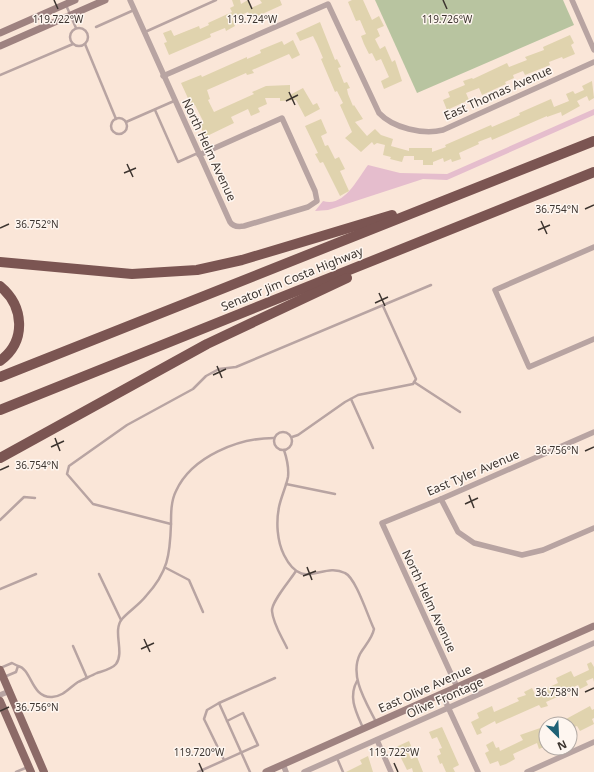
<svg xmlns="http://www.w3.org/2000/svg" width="594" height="772" font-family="'Noto Sans',sans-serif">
<rect width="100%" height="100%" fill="#fae6d8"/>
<path fill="#e5bdcd" d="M594,109V115L447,180L423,179L328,210L315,211L323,201C344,208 358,178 368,165L400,173L447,174Z"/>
<path fill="#b8c4a0" d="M375,0H563L574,25L417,93Z"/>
<g fill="#e0d3ae">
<path d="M232,0H240L241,4L248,0L251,8L262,3L260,0H280L282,5L251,19L248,12L232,19L235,26L226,31L225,28L210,34L211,37L169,55L164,43L167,42L163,33L171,30L174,36L199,26L200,29L209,25L208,23L232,12L230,8L234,6Z"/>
<path d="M352,0H363L372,20L379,16L384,26L377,29L380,36L375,39L380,49L385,46L392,62L395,60L402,81L384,89L381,81L389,77L381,59L376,61L372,53L369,54L364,44L361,36L366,34L360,20L356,21L348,2Z"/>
<path d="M320,22L335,60L337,59L341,67L338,68L344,83L347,82L350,88L347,89L348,94L353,106L354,105L363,119L355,122L367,136L375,129L381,135L393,139L391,146L409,151V148H432V152L446,147L445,145L491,125L492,127L520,115L519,113L551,99L554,107L569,101L566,94L573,91L575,94L584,90L582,86L592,81L594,98L589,101L587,96L577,101L580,106L562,116L561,112L547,117V116L492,140L491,137L478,142L479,144L459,153L461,159L452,162L451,159L444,162L443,158L433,162V165H423V160H414V156H404L402,162L390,159L391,157L383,155L385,145L377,143L374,145L372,142L361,152L345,138L352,132L340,105L343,103L337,91L335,92L321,59L323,58L317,44L313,36L300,41L296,33Z"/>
<path d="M570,35L574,43L571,45L575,54L563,59L562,57L549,62L550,65L525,75L523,71L513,75L514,78L505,82L506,84L482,95L479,88L466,93L469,100L447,110L443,100L450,97L448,92L465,85L463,81L472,78L473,79L507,63L509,67L527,60L525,57L544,50L543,47Z"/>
<path d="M293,40L300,55L292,59L289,54L252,70L254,73L247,75L246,73L207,90L210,99L208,100L214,112L254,94L252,92L266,86L290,85V95L303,88L313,105L317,103L320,109L305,117L296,100L280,101V98H265L267,104L258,108L260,112L251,116L248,109L231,117L234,123L205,137L199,123L203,121L195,105L192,107L181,83L201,75L202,77L247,57V59L261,53L260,50L282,41L284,45Z"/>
<path d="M321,119L327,133L321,136L325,146L328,145L335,159L339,157L345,169L340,171L349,191L340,196L323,162L320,163L315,154L318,153L305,126Z"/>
<path d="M591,662L594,667V682L593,678L586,681L588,685L580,689L578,685L565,691L566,693L546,702L548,706L541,708L539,705L496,724L495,721L480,729L482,733L477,735L471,722L479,718L477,713L492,706L494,712L519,701L517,698L526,695L524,692L532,688L535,694L543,690L558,683L556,678L571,671L574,677L589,670L587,664Z"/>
<path d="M590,706L592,710L594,709V718L592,719L594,724L580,731L577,726L570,729V724H568L566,719Z"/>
<path d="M546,726V746L539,749L537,743L513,754L515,759L506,764L500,766L498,761L490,764L485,753L489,751L486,745L493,741L496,748L499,747L500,751L523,740L520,735Z"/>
<path d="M442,727L459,765L453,768L455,772H446L442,763L440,764L437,756L441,754L439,749L442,748L437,737L432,739L429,732Z"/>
<path d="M409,741L412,748L407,750L411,759L417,757L423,772H413L412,768L407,770L402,760L396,747Z"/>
<path d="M368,756L373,772H346L362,764L360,760Z"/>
</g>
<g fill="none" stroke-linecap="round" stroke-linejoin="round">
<g stroke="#b8a4a2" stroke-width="2.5">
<path d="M66,5L76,28"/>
<path d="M96,27L134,10"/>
<circle cx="79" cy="37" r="9"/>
<path d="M145,32L216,0"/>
<path d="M85,44L116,119"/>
<path d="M0,75L73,44"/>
<path d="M155,110L178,162L198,153"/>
<circle cx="119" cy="126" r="8"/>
<path d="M126,122L174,101"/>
<path d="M414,382L460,412"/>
<path d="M351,399L373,448"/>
<circle cx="283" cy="441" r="9"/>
<path d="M292,437L298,435L345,402L358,395L413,384L416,379L383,306"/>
<path d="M284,450C287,459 289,468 288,477C286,487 281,497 279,507C276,522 277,541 284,555C303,593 322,561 345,573C356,578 368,617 374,629C372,639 365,645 360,654C349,676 366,702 376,722"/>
<path d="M286,484L335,494"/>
<path d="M0,520L24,497L35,498"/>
<path d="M171,524C171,513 171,501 176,491C192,456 239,438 274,438"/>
<path d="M166,568L189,580L203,612"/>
<path d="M99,574L121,620"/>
<path d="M0,589L36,574"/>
<path d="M73,646L87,678"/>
<path d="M287,648C282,637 273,624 272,611C271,602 291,579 296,571"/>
<path d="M18,666C32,669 31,698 52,697C64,696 69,688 78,682C84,679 91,676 97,673C103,671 112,669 116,664C125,652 112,631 122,619C129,611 139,605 146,596C168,572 170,555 171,524L93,504L67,474L69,466L127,425L193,389L206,376L219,369L236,367L431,285"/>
<path d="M0,668L12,663L18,666L16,672L4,677"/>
<path d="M357,681C348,697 356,712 363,728"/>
<path d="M219,703L275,678"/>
<path d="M337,758L343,772"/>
<path d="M224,760L204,719L207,710L219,703L250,772"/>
<path d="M16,772L28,767"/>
<path d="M198,772L258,745L243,713L227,721"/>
</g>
<g stroke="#b8a4a2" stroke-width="5.5">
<path d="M130,0L230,222C233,227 238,227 244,226L308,207L317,201L315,191L282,118L199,155"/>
<path d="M572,0L594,50"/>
<path d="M163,76L328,4L379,113C393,128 423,135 443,130L594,62"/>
<path d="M594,247L495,290L529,367L594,339"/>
<path d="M441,499L458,532L474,543L522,555L543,550L594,528"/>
<path d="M457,687L382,523L441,499L594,432"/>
<path d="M442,694L478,772"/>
<path d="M0,695L10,691"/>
<path d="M377,740L391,772"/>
<path d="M283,764L286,772"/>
<path d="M304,772L594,643"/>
<path d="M527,772L594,742"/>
</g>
<g stroke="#9e8280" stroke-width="7">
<path d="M0,33L75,0"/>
<path d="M0,46L105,0"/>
<path d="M266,772L594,626"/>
</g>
<g stroke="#8c6a67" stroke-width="8">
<path d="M0,670L44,772"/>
<path d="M0,701L31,772"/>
</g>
<g stroke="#7b5552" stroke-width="10">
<path d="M0,262L132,274L197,270L242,260L392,215"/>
<path d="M0,286C24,306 27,341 0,361"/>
<path d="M0,377L594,141"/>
<path d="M0,410L594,172"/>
<path d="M0,458L207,344L347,278"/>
</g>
</g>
<path fill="none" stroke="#3c342f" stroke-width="1.5" d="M54,0L58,9M248,0L252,9M443,0L447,9M289,92L295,105M286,101L298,95M127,164L133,177M124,173L136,168M585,209L594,205M541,221L547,234M0,228L9,224M538,230L550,225M379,293L385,306M375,303L388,297M217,366L222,378M213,375L226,369M55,438L60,451M51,447L64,441M585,451L594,447M0,470L9,466M469,495L474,508M465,504L478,498M307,567L312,580M303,576L316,571M144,639L150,652M141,649L154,643M585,692L594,688M0,711L9,707M199,763L203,772M394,763L398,772"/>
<g text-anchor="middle" stroke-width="3" stroke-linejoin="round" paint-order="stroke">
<g font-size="12" fill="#3c342f" stroke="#fef6f0">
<text transform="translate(498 93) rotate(-24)" y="4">East Thomas Avenue</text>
<text transform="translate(209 150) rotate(65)" y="4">North Helm Avenue</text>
<text transform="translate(292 279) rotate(-22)" y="4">Senator Jim Costa Highway</text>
<text transform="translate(473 473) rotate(-23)" y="4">East Tyler Avenue</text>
<text transform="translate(429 601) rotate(65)" y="4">North Helm Avenue</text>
<text transform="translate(425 689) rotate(-24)" y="4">East Olive Avenue</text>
<text transform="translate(445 698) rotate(-24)" y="4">Olive Frontage</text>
</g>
</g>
<g font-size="10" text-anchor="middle" fill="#3c342f" stroke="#fef6f0" stroke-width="3" stroke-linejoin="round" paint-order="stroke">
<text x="58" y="23">119.722°W</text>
<text x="252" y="23">119.724°W</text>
<text x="447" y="23">119.726°W</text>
<text x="557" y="213">36.754°N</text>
<text x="37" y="228">36.752°N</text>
<text x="557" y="454">36.756°N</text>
<text x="37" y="469">36.754°N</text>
<text x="557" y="696">36.758°N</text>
<text x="37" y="711">36.756°N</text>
<text x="199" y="756">119.720°W</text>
<text x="394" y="756">119.722°W</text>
</g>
<g transform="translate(558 736) rotate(156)"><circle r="19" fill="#fef6f0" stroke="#b0a8a3"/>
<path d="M0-3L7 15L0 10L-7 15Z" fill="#1f6175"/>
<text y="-6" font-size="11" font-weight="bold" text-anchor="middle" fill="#3c342f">N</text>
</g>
</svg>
